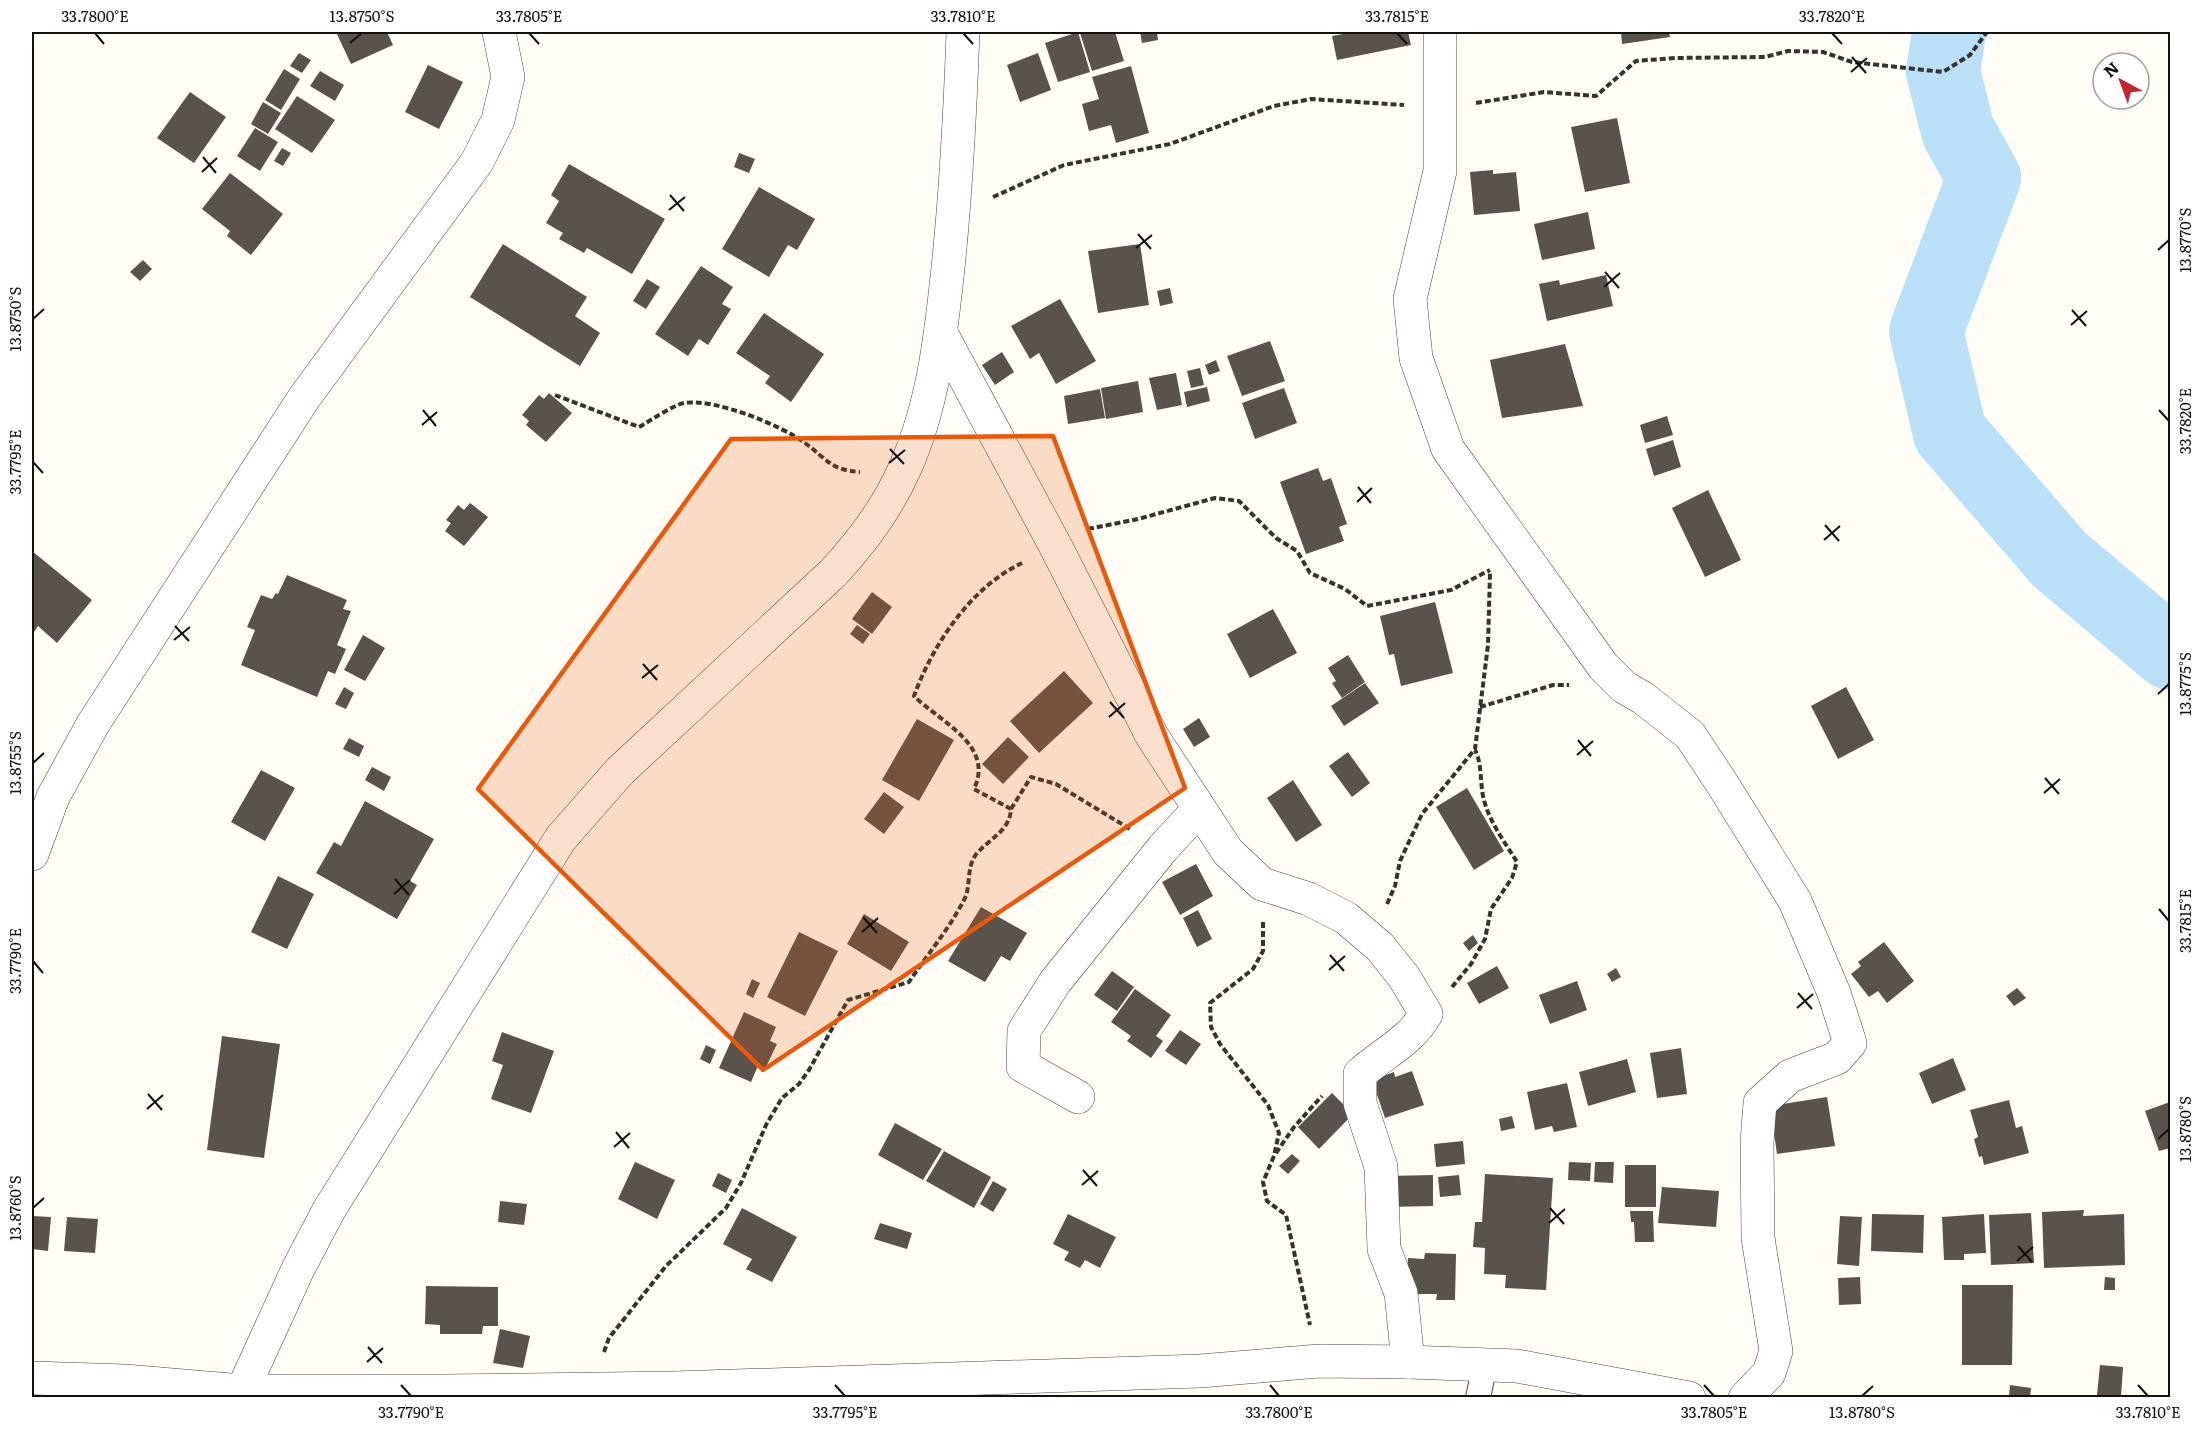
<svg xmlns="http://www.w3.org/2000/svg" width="2202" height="1429" font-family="Literata,serif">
<rect width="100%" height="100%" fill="#fffdf5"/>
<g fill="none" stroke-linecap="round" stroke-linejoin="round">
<path stroke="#b9e0f7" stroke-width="74" d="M1949,32L1943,72L1958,131L1984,178L1926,331L1950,433L2059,559L2170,653"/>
</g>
<g fill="#5a524d">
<path d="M336,32H387L393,45L351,64Z"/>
<path d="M1078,32L1090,72L1058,82L1045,43Z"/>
<path d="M1115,32L1124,61L1092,71L1080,33Z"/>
<path d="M1140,32H1157L1158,40L1142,43Z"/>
<path d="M1354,32H1408L1411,45L1337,60L1332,36Z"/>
<path d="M1621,32H1669L1670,37L1622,44Z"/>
<path d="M299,53L311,60L302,73L290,66Z"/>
<path d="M1038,53L1051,90L1020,102L1007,65Z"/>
<path d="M428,65L463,82L439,129L405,112Z"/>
<path d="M1131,66L1149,133L1116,143L1111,125L1089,131L1082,104L1099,99L1092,77Z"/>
<path d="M284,69L300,79L281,110L265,100Z"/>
<path d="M320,71L344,85L335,101L310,86Z"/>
<path d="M190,92L226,117L194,163L157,138Z"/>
<path d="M297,96L335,120L312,153L275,129Z"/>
<path d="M263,102L281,113L268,134L251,124Z"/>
<path d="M1617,118L1630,183L1585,192L1571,127Z"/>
<path d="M255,128L278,142L260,171L237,156Z"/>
<path d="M282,148L291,153L283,166L274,161Z"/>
<path d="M739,153L755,159L749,173L734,167Z"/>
<path d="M569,164L665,219L632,274L587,248L584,253L559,239L563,233L546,223L559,201L551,195Z"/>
<path d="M1493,170V174L1516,172L1520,211L1474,215L1470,172Z"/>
<path d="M230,173L283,214L251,255L227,236L230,231L202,209Z"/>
<path d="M759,187L815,219L797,250L788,245L769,277L722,249Z"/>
<path d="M1588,212L1595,249L1542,260L1534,224Z"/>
<path d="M503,244L587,297L575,316L600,333L580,366L470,297Z"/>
<path d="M1140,244L1149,305L1098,313L1088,251Z"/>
<path d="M143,260L152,269L140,281L130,272Z"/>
<path d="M701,266L733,287L722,304L731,309L708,345L699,339L688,356L655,334Z"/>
<path d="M1606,275L1613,306L1547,321L1539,284L1559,280L1560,285Z"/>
<path d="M647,279L660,287L646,309L633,301Z"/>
<path d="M1170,288L1173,303L1160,306L1157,291Z"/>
<path d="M1060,299L1096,361L1056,384L1039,353L1030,359L1011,326Z"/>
<path d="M764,313L824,354L791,402L765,383L770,376L736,353Z"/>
<path d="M1270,341L1285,381L1242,396L1227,356Z"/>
<path d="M1565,344L1583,406L1502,418L1490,360Z"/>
<path d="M1002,352L1014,372L995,385L982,365Z"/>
<path d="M1216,360L1220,371L1209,375L1205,365Z"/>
<path d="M1200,368L1204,385L1191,388L1187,371Z"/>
<path d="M1176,373L1182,405L1157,410L1149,378Z"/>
<path d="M1138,381L1143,412L1106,419L1101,388Z"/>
<path d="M1207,387L1210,401L1187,407L1184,392Z"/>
<path d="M1284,388L1297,423L1255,439L1242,403Z"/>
<path d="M1100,389L1105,418L1068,424L1064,396Z"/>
<path d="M549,393L572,413L546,442L526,425L529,421L522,415L539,395L544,399Z"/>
<path d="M1667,416L1673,435L1645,443L1640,425Z"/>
<path d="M1673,440L1681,467L1654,476L1646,449Z"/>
<path d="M1318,468L1323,481L1331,478L1347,524L1339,527L1344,541L1306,554L1280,482Z"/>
<path d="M1708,490L1741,560L1705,577L1672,508Z"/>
<path d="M470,503L488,517L464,546L445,531L451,523L446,520L458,505L464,510Z"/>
<path d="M32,551L92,600L57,643L38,626L32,635Z"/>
<path d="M287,575L347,600L343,609L351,611L337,645L346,649L335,674L328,671L317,697L241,665L255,630L247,627L261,595L272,599L276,593L278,594Z"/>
<path d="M872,592L892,607L872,634L852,619Z"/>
<path d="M1435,602L1453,673L1401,686L1394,654L1389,655L1380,616Z"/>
<path d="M1273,609L1297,653L1250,678L1227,634Z"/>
<path d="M857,625L870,634L863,644L850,634Z"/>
<path d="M363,635L385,648L365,681L344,670Z"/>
<path d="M1348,655L1365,682L1342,698L1332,683L1336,681L1328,668Z"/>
<path d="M1064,671L1093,703L1039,753L1010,721Z"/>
<path d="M1365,683L1379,703L1344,726L1331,706Z"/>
<path d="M344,687L354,693L346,709L335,704Z"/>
<path d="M1846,687L1874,740L1838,759L1811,706Z"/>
<path d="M1199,718L1210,737L1194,747L1183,729Z"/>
<path d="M917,719L954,740L919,801L882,780Z"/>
<path d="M1008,737L1029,757L1003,784L982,764Z"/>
<path d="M349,738L364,746L359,757L343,749Z"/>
<path d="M1348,752L1370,783L1352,797L1329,766Z"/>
<path d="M372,767L391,777L384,791L365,780Z"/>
<path d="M261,770L295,788L265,841L231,822Z"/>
<path d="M1293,780L1322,825L1296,842L1267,798Z"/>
<path d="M1467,788L1504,851L1474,870L1436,807Z"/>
<path d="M884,792L904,807L884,834L864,819Z"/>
<path d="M365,801L434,839L410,881L417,885L397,919L316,873L334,842L341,846Z"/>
<path d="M1196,864L1213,896L1180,915L1162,882Z"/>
<path d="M278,876L314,894L287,949L251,932Z"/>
<path d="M981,907L1027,933L1010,961L1001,956L985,982L948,961Z"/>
<path d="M1198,910L1212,939L1197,947L1183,918Z"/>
<path d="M864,914L909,942L891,971L847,944Z"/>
<path d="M799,932L838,951L805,1016L767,997Z"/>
<path d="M1473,935L1478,943L1469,951L1463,943Z"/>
<path d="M1884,942L1914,981L1887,1003L1878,991L1869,997L1851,974L1861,966L1858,962Z"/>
<path d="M1497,966L1509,988L1479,1004L1467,983Z"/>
<path d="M1616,968L1621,977L1612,982L1607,974Z"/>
<path d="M1112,971L1134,987L1117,1011L1094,995Z"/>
<path d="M752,979L760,983L753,998L746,994Z"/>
<path d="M1577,981L1587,1010L1550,1024L1539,995Z"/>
<path d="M2017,988L2026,998L2014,1006L2006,996Z"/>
<path d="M1135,989L1171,1015L1156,1036L1163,1041L1151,1058L1127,1041L1131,1036L1111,1022Z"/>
<path d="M744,1012L776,1027L770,1041L777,1044L765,1069L758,1066L751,1082L719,1068Z"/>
<path d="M1180,1030L1201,1044L1186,1065L1165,1051Z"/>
<path d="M502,1032L554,1051L531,1113L491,1099L503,1065L492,1061Z"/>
<path d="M222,1036L280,1044L264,1158L207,1150Z"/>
<path d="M706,1045L716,1050L710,1064L700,1059Z"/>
<path d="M1681,1048L1687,1094L1657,1098L1650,1053Z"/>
<path d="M1953,1058L1966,1090L1932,1104L1919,1073Z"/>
<path d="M1627,1059L1636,1092L1588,1106L1579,1072Z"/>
<path d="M1412,1071L1424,1105L1385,1118L1372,1080L1394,1072L1395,1077Z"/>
<path d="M1567,1083L1577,1127L1554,1132L1552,1126L1535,1130L1527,1092Z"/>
<path d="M1332,1093L1353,1114L1319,1149L1298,1127Z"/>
<path d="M1827,1097L1835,1146L1777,1154L1770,1106Z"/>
<path d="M2009,1100L2016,1128L2022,1126L2029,1153L1984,1165L1982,1156L1979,1157L1974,1139L1978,1137L1970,1110Z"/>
<path d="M2170,1102V1148L2159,1151L2145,1111Z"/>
<path d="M1512,1116L1515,1128L1501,1131L1499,1119Z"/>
<path d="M895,1123L942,1149L923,1180L878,1155Z"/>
<path d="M1463,1141L1465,1164L1436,1167L1434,1144Z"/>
<path d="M944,1151L991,1177L974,1208L926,1181Z"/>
<path d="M1292,1154L1300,1161L1288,1174L1279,1166Z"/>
<path d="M635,1162L675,1180L657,1219L618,1199Z"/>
<path d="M1569,1162L1591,1163L1590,1181L1568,1180Z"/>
<path d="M1595,1162H1614L1613,1183L1594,1182Z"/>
<rect x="1625" y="1165" width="31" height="42"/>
<path d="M718,1173L732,1180L726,1193L712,1186Z"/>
<path d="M1485,1174L1553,1178L1546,1290L1505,1288L1506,1275L1484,1274L1485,1248L1473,1247L1475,1222H1482Z"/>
<path d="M1433,1175V1206L1388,1207L1387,1176Z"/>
<path d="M1459,1175L1461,1195L1440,1197L1438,1177Z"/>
<path d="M993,1181L1007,1189L993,1212L980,1204Z"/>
<path d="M1662,1187L1719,1191L1716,1227L1658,1223Z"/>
<path d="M500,1201L527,1204L524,1225L498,1222Z"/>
<path d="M742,1208L797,1237L772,1282L746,1269L752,1259L723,1244Z"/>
<path d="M2084,1210L2083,1216L2124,1214L2125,1265L2044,1268L2042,1212Z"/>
<path d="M1630,1211H1653L1654,1242H1635L1634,1222H1631Z"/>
<path d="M2031,1213L2034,1263L1991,1265L1989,1215Z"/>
<path d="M1068,1214L1116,1237L1100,1268L1085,1260L1080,1268L1064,1260L1069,1252L1053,1244Z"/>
<path d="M1872,1214L1924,1215L1923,1253L1871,1251Z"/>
<path d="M1984,1214L1986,1253L1964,1254V1260H1944L1942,1217Z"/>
<path d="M32,1216L51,1217L48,1251L32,1249Z"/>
<path d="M1840,1216L1862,1217L1859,1266L1837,1264Z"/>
<path d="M67,1217L98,1219L95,1253L64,1251Z"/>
<path d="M880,1223L912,1233L907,1249L874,1239Z"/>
<path d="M1425,1253L1456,1254L1455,1300H1436L1437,1294H1407L1408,1258L1424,1259Z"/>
<path d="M1860,1277L1861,1304L1839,1305L1838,1278Z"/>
<path d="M2105,1277L2115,1278V1290H2104Z"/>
<path d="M1962,1285H2013L2012,1365H1962Z"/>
<path d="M426,1286L498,1287V1326H483L482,1334H440V1325L425,1324Z"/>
<path d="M500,1329L530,1336L523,1368L493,1363Z"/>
<path d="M2100,1365L2123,1367L2121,1397L2097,1395Z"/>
<path d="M2010,1385L2031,1388L2030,1398L2009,1396Z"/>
</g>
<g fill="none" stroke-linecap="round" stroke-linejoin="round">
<g stroke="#444" stroke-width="26">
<path id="service" d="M1478,1398L1485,1364"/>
</g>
<g stroke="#444" stroke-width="34">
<g id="minor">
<path d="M1440,32V171L1410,299L1416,358L1448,449L1603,666L1624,687L1643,698L1690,735L1723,785L1795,901L1834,993L1850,1043L1837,1058L1790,1076L1760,1103L1757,1142L1758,1238L1776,1351L1769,1373L1745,1398"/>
<path d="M941,333L1056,547L1152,736L1228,852L1262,884L1309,899L1346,918L1380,947L1404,977L1426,1014C1411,1041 1382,1054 1360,1074V1103L1381,1167L1384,1249L1401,1293L1408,1362"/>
<path d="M32,854L53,797L93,724L304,398L477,162L498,120L508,77L499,32"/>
<path d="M1078,1097L1023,1066L1024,1031L1055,982L1163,848L1198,810"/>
<path d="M32,1378L125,1381L242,1391H444L674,1388L1200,1371L1319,1361L1408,1362L1517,1366L1689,1398"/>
<path d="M239,1398L298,1269L329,1210L561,838L620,771L833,573C862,542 888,507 905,468C932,408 940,343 947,277C956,196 960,114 963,32"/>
</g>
</g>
<g stroke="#333" stroke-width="4" stroke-dasharray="6 3" stroke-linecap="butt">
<path d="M1476,103L1544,92L1596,96L1636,61L1675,58L1765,57L1788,51L1823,52L1852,62L1943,72L1970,55L1987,32"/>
<path d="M993,197L1064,165L1170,144L1274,106L1311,99L1404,105"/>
<path d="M555,395L639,427C650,421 673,405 684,403C714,398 781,425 805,443C827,459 830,470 860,472"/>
<path d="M1088,529L1138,519L1215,498L1239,501L1276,538L1297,551L1310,573L1345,589L1367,606L1451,590L1490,570"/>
<path d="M1480,707L1553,685H1569"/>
<path d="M1011,809L1031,777L1056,784L1130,829"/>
<path d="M1387,904L1395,886L1400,861L1422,814L1475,749L1488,645L1490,573"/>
<path d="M1263,922V951L1253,969L1210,1003L1211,1027L1220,1044L1268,1105L1279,1133L1274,1156L1263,1182L1267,1201L1286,1215L1310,1325"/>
<path d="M1452,987L1471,964L1485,939L1491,909L1512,878L1517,862C1504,841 1488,820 1483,796C1480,780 1482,764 1475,750"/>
<path d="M1276,1153L1294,1127L1322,1096"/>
<path d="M604,1352L609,1338L666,1266L726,1208L741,1183L766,1125L782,1098L799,1084L809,1070L848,1000L909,982C927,955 949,929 964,900C972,885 965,866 978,852C991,838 1010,830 1011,809L974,789C995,745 940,722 914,696C933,644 971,587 1022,563"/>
</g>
<use href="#service" stroke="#fff" stroke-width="24"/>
<use href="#minor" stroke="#fff" stroke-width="33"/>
</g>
<path fill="#e8590c" fill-opacity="0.2" stroke="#e8590c" stroke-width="4.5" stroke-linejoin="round" d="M1053,436L1185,788L763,1070L478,789L731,439Z"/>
<path fill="none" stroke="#111" stroke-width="2" d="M95,33L104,44M529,33L539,44M963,33L973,44M1397,33L1407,44M1832,33L1842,44M350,43L362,33M1852,57L1866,73M1851,72L1867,58M203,157L216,173M202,172L217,158M670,195L684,211M669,210L685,197M1138,234L1151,249M1136,248L1152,235M2158,250L2169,240M1605,272L1619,288M1604,287L1620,273M2072,310L2086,326M33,319L44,309M2071,325L2087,311M423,410L436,426M2159,410L2169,421M422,425L437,412M890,449L904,464M33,462L43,473M889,463L905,450M1358,487L1371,503M1357,502L1372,488M1825,525L1839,541M1824,540L1840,526M175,626L189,641M174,640L190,627M643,664L657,680M642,678L658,665M2158,694L2169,684M1110,702L1124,718M1109,717L1125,703M1578,740L1591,756M1577,755L1593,741M33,763L44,753M2045,778L2059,794M2044,793L2060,779M395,879L409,895M394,894L410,880M2159,909L2169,921M863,917L877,933M862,932L878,918M1330,955L1344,971M33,961L43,973M1329,970L1345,956M1798,993L1812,1009M1797,1008L1813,994M148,1094L162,1110M147,1109L163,1095M616,1132L629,1148M2158,1139L2169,1129M614,1147L630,1133M1083,1170L1097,1186M1082,1185L1098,1171M33,1208L44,1198M1550,1208L1564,1224M1549,1223L1565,1209M2018,1246L2032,1262M2017,1261L2033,1247M368,1347L382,1363M367,1362L383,1348M401,1385L411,1396M835,1385L845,1396M1270,1385L1279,1396M1704,1385L1714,1396M2138,1385L2148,1396M1862,1396L1873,1386"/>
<rect width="2202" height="1429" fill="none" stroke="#ffffff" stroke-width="66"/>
<g transform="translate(2121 81) rotate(319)"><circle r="28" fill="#ffffff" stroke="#a0a0a0" stroke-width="1.5"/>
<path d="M0-4.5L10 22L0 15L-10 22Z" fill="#c4262e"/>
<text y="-9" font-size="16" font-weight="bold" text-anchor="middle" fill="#111111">N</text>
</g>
<rect x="33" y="33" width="2136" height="1363" fill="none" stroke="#111" stroke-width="2"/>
<g font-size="15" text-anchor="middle" fill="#111">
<text x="95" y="22">33.7800°E</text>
<text x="362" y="22">13.8750°S</text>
<text x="529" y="22">33.7805°E</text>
<text x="963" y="22">33.7810°E</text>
<text x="1397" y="22">33.7815°E</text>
<text x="1832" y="22">33.7820°E</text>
<text transform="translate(2186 240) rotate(-90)" y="5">13.8770°S</text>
<text transform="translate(16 319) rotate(-90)" y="5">13.8750°S</text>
<text transform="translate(2186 421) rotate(-90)" y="5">33.7820°E</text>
<text transform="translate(16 462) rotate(-90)" y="5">33.7795°E</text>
<text transform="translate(2186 684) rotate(-90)" y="5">13.8775°S</text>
<text transform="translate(16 763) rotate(-90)" y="5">13.8755°S</text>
<text transform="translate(2186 921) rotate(-90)" y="5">33.7815°E</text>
<text transform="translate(16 961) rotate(-90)" y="5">33.7790°E</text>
<text transform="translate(2186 1129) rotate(-90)" y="5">13.8780°S</text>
<text transform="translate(16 1208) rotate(-90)" y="5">13.8760°S</text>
<text x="411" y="1418">33.7790°E</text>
<text x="845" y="1418">33.7795°E</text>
<text x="1279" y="1418">33.7800°E</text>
<text x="1714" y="1418">33.7805°E</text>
<text x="1862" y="1418">13.8780°S</text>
<text x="2148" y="1418">33.7810°E</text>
</g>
</svg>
